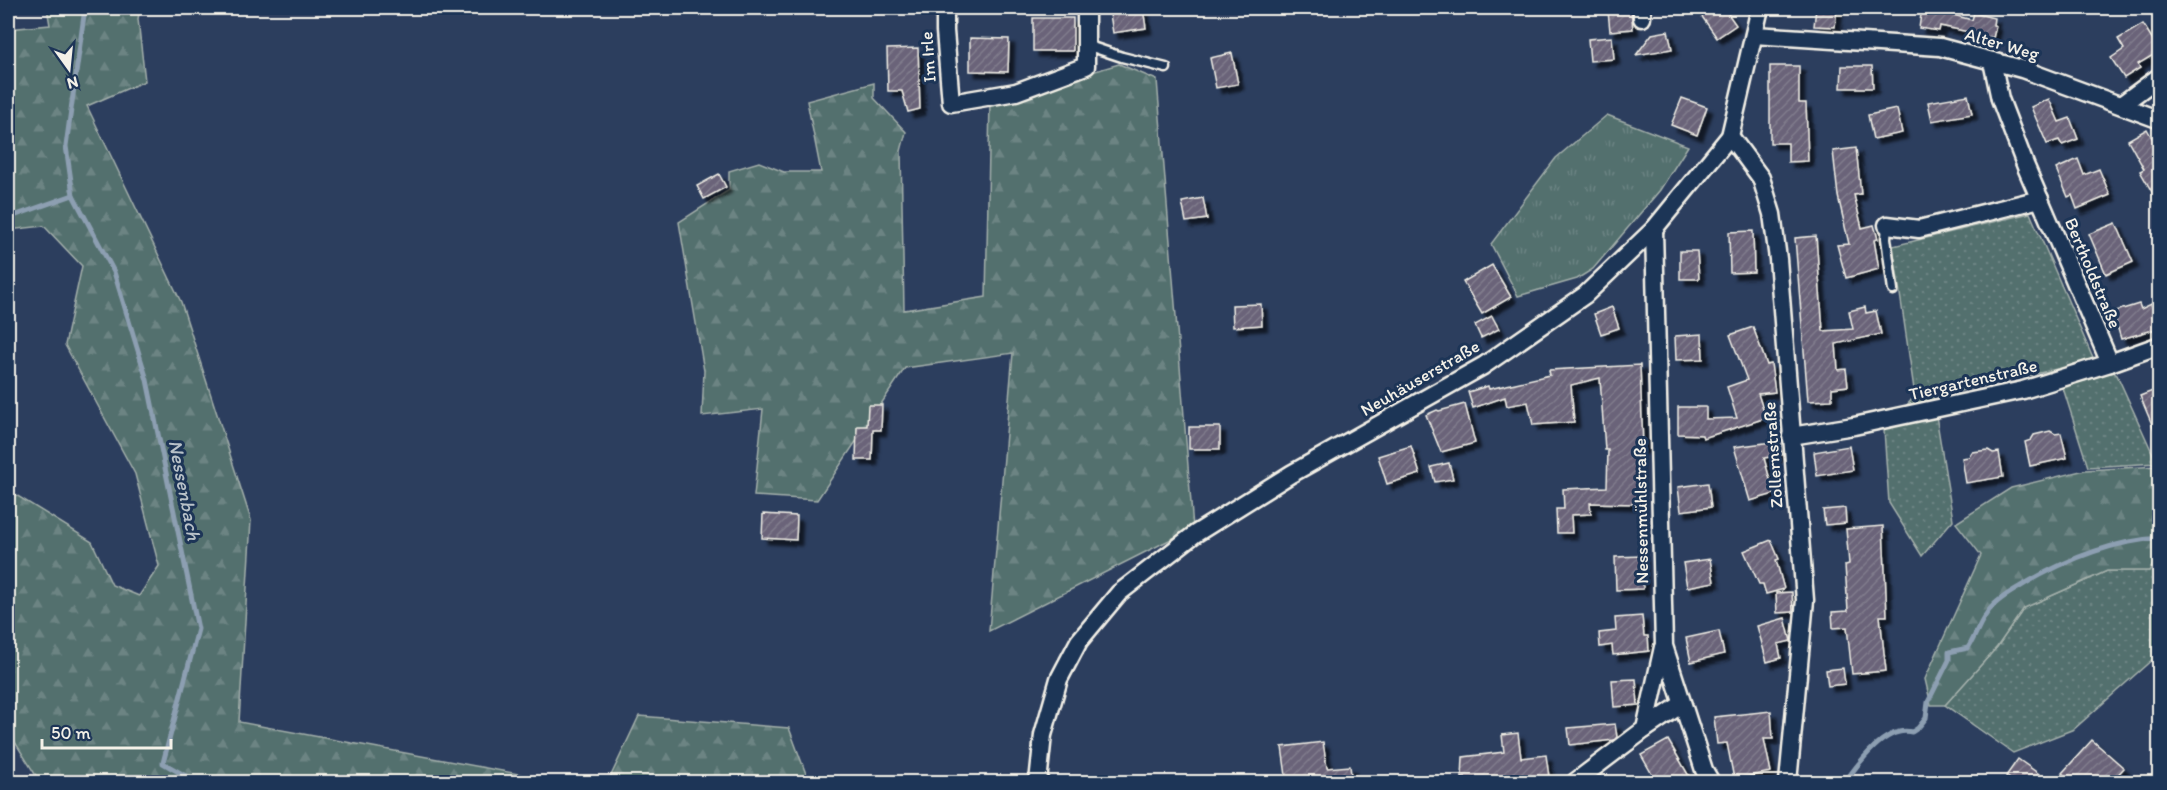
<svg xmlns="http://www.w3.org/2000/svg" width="2167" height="790" font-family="Itim,sans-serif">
<defs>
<pattern id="grass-dots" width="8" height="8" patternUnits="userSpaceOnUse" patternTransform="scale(1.5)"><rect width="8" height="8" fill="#536f6e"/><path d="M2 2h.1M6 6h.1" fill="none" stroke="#6c8483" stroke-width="1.8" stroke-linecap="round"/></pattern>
<pattern id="forest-firs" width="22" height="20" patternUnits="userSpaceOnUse" patternTransform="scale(1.5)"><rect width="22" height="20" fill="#536f6e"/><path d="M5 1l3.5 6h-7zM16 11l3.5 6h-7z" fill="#6c8483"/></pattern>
<pattern id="park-tufts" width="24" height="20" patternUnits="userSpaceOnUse" patternTransform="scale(1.5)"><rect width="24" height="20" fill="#536f6e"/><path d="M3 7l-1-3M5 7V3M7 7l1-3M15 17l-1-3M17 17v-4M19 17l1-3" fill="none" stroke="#6c8483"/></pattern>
<pattern id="building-hatch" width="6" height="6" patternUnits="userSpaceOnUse" patternTransform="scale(1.5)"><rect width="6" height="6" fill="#6a6479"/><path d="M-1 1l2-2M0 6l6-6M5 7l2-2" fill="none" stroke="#807b8c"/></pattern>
<filter id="shadow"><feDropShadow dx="5.5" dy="5.5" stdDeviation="1.5" flood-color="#0009"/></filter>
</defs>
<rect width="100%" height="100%" fill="#2c3e5e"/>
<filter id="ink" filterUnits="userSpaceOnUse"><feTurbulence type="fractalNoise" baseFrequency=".0167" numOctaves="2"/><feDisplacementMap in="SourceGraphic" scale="12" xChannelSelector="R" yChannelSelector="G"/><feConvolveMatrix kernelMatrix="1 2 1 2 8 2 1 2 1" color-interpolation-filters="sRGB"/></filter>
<g filter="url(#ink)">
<g fill="url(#grass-dots)" stroke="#a4b0ab" stroke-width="1.5">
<path d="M2030,213L2092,356L2117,375L2157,463L2088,467L2057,369L1933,397L1953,520L1922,556L1889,503L1884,430L1915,396L1893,246Z"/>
<path d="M2159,555V663L2154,658L2074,729L2013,753L1945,705L1997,647L2024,608L2107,571H2149Z"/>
</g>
<g fill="url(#forest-firs)" stroke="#a4b0ab" stroke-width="1.5">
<path d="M47,8H140L138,19L145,81L87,106L181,302L251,520L239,722L561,782H40L8,731V490L92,542L112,585L139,596L159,566L135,474L65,345L82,266L44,226L8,230V29L50,25Z"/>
<path d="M1119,64L1157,80L1193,528L989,631L1013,353L905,368L817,500L754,496L763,409L702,416L704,371L679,222L729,190V171L759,162L784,172H821L807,101L874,83V98L906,132L901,151L904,310L986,297L990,102Z"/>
<path d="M2159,466V555L2149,571H2107L2024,608L1997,647L1945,705H1931L1925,679L1981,555L1956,523L2011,488L2085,470Z"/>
<path d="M639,716L789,728L809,782H608Z"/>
</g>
<path fill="url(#park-tufts)" stroke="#a4b0ab" stroke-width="1.5" d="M1607,115L1688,146L1660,190L1593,269L1577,279L1518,296L1491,244L1556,158Z"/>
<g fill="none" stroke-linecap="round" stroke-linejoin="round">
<g stroke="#8d9fb2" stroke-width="5">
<path d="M85,8L66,146L73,195L114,272L147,380L198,629L163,763L196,782"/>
<path d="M8,218L73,195"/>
<path d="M1845,782C1858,764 1885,725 1912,732L1918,728L1926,718L1928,702L1949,660V652L1968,648C1976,636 1981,618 1991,608C1998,599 2011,592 2021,586C2063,561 2110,541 2160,538"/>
</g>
</g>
<g fill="url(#building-hatch)" stroke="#f4f1e8" stroke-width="1.5" filter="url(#shadow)">
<path d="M1109,8H1143L1146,28L1113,33Z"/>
<path d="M1696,8H1724L1736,25L1717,38Z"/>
<path d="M1816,8H1837L1835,27L1814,26Z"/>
<path d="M1922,8H1943L1942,12L1972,20L1974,13L1994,18L1993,25L1996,26L1993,38L1990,37L1988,42L1968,36L1969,32L1940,26L1939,31L1919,28Z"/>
<path d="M1631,9L1633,29L1610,31L1608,11Z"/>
<rect x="1033" y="18" width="40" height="33"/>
<path d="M2143,24L2160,51L2138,64L2140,68L2124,78L2111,58L2124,49L2118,39Z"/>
<path d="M1668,31L1672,49L1636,55L1652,34Z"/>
<path d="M1612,37L1614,59L1590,61L1588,39Z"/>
<path d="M970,38L1009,39L1008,72L970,71Z"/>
<path d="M918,48L920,109L908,112L902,91H888L887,49Z"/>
<path d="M1232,53L1238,84L1216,88L1210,58Z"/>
<path d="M1770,66H1799V103H1806L1808,161L1788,162V143H1770Z"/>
<path d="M1842,66H1872L1873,88H1841Z"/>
<path d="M1968,95L1972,114L1932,121L1928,102Z"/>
<path d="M1682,98L1707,107L1697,135L1671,125Z"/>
<path d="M2049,99L2059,122L2070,118L2078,139L2062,145L2059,140L2047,144L2031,107Z"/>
<path d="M1897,109L1902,133L1873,139L1868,115Z"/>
<path d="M2147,129L2160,152V206L2140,171L2144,169L2128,140Z"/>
<path d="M1856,148L1861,194L1854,195L1862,228L1874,225L1878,239L1874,240L1879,269L1846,278L1837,245L1849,244L1838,196L1833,151Z"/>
<path d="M2078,159L2084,175L2099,169L2110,195L2077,209L2072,195L2068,197L2056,169Z"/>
<path d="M719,174L726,187L704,199L697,186Z"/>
<path d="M1203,198L1207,219L1186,222L1182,202Z"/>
<path d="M2116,223L2133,262L2106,274L2089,234Z"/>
<path d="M1753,231L1754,272L1730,273L1729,232Z"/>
<path d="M1816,236L1823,331L1853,329L1849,311L1865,307L1866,313L1876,311L1881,334L1836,344L1838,370L1846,369L1848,386L1832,388V400L1808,401L1795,238Z"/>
<path d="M1680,251H1697L1699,279H1680Z"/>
<path d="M1492,265L1511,297L1482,314L1463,282Z"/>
<path d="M2160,300V328L2121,339L2113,312L2139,304L2141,309Z"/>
<path d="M1261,304L1262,325L1233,327L1232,305Z"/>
<path d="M1612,307L1619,328L1601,334L1594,314Z"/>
<path d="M1492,316L1499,329L1481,338L1475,325Z"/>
<path d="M1753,327L1767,365L1771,364L1775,392L1758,394L1766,418L1703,438L1702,435L1678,434V407H1706V419L1737,418L1727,387L1747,380L1730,335Z"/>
<path d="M1702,334L1703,359L1676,360L1675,336Z"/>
<path d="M1640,365L1643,448H1638L1637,504L1590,503L1591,514L1571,515L1572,533H1557L1556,509H1564L1563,489L1607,487L1608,450H1605L1600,378L1571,385L1574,422L1533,425L1528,402L1507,406L1505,397L1473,408L1468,392L1488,386L1489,389L1550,375L1549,370Z"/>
<path d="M2160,388V441H2159L2140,396Z"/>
<path d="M1465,404L1475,443L1441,452L1426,415L1437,410L1439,411Z"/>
<path d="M868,405H882L881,430H873L872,460H856L857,426H867Z"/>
<rect x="1189" y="427" width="31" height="22"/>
<path d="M2050,431L2055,434L2061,433L2067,458L2030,466L2025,442L2031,440L2034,435Z"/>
<path d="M1780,441L1782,455L1764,458L1774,494L1750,501L1734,447Z"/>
<path d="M1411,446L1420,474L1387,484L1378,456Z"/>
<path d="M1849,446L1853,470L1817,476L1814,452Z"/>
<path d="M1988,450L1993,453L1999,452L2003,477L1966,483L1962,458L1969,457L1972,452Z"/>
<path d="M1449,463L1453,479L1435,482L1431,467Z"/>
<path d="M1708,483L1711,507L1681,511L1678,487Z"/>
<path d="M1845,508L1846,523L1825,525L1823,510Z"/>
<path d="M763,514L797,516L796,540L762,538Z"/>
<path d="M1883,526L1887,616H1880L1886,671L1852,674L1847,627L1833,628L1832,612L1848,611L1845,565L1849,564L1846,529Z"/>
<path d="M1771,540L1779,559L1776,560L1784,589L1766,594L1763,584H1759L1744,551Z"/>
<path d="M1642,556L1643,589L1616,590L1615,557Z"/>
<path d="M1710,559L1714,582L1687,587L1683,563Z"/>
<path d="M1792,592L1793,612L1777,613L1776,593Z"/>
<path d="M1642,616L1644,636H1648L1649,651L1613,655L1612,645L1600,647L1599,633L1616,631L1615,618Z"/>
<path d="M1785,618L1791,641L1778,644L1781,658L1767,662L1757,626Z"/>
<path d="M1719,631L1724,654L1691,662L1686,638Z"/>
<path d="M1843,668L1845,684L1828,686L1826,670Z"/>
<path d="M1636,679L1638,705L1614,707L1612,680Z"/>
<path d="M1771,711L1773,739H1764L1771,772L1734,779L1727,743L1717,744L1714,717Z"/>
<path d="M1615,724L1617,737L1614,740L1570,745L1568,728Z"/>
<path d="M1518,733L1521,758L1546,755L1549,777L1514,783H1477L1476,778H1462L1463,757L1504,752L1502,735Z"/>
<path d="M1668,740L1693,783H1657L1641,755Z"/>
<path d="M2092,740L2124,768L2110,783H2072L2062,773Z"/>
<path d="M1323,742L1327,768L1350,766L1352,783H1326L1325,778L1287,783L1282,747Z"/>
<path d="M2018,759L2039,774L2033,783H2016L2006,776Z"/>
</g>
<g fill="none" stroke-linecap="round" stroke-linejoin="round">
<g stroke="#f4f1e8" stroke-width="13">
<g id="lane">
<path d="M1086,45L1122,57L1166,68"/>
<path d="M1887,225L1886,238L1893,290"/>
</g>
</g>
<g stroke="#f4f1e8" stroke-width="21">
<g id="street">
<path d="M945,8V31L951,103L1016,92L1086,66V8"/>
<path d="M1642,8V18"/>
<path d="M1754,35L1940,47L2022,69L2160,120"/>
<path d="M1992,61L2000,99L2026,167L2110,363"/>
<path d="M2121,105L2160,76"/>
<path d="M1730,136L1761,178L1772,214L1778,259L1805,600L1788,782"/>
<path d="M1887,225L1919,229L2040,199"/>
<path d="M1654,229L1664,646L1704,770L1711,782"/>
<path d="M1791,436L1854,426L2023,390L2110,363L2160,345"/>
<path d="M1645,729L1682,704"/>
<path d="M1038,782L1043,735L1059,679L1079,641L1119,593L1195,534L1291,474L1483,366L1585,295L1654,229L1730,136L1760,8"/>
<path d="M1575,782L1645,729L1663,647"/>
</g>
</g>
<use href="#lane" stroke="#1d3557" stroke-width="8"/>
<use href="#street" stroke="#1d3557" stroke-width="16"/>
</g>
</g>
<g text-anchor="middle" stroke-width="6" stroke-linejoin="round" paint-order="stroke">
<g font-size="18" fill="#f4f1e8" stroke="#1d3557">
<text transform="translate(2002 44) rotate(16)" y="6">Alter Weg</text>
<text transform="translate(928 57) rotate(-94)" y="6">Im Irle</text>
<text transform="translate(2093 273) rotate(67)" y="6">Bertholdstraße</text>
<text transform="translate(1420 378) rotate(-30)" y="6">Neuhäuserstraße</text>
<text transform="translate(1973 380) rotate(-13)" y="6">Tiergartenstraße</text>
<text transform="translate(1773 455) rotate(-94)" y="6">Zollernstraße</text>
<text transform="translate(1641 511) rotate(-91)" y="6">Nessenmühlstraße</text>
</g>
<g font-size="20" font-style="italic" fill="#b8c1c8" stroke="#1d3557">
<text transform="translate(185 490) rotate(79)" y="7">Nessenbach</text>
</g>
</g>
<rect width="2167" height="790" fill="none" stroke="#1d3557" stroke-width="30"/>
<rect x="15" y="15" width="2137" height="760" fill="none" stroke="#f4f1e8" stroke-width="2" filter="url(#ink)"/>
<g transform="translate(69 69) rotate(165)" stroke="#1d3557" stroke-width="4.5" paint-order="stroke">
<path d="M0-4.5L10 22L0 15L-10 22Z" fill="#f4f1e8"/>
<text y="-9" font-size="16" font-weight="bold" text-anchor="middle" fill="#f4f1e8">N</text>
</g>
<path d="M42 739v9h129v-9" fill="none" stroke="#f4f1e8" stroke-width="3"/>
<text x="51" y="739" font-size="18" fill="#f4f1e8" stroke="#1d3557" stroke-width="4.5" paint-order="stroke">50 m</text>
</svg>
